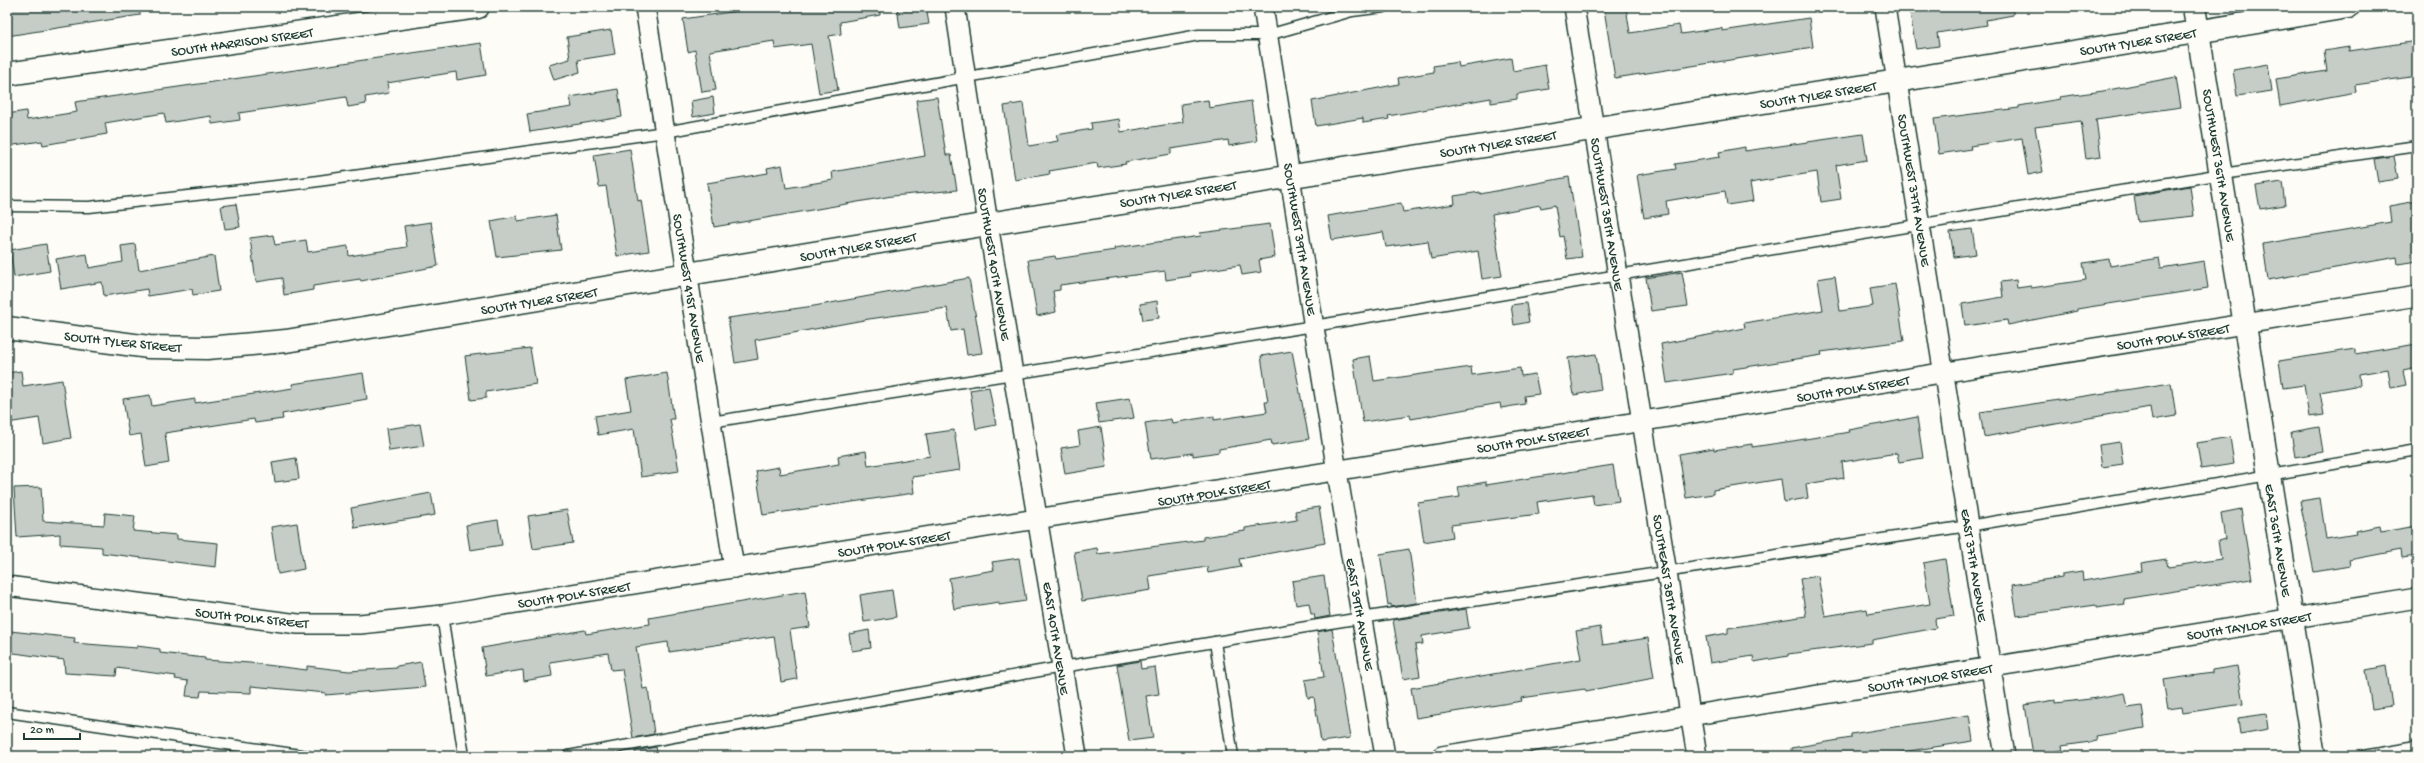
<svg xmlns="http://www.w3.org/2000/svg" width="2424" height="763" font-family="'Gochi Hand',sans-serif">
<rect width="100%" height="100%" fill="#fdfcf7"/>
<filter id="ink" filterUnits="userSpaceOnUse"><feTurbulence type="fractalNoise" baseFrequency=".025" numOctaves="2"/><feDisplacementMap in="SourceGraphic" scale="8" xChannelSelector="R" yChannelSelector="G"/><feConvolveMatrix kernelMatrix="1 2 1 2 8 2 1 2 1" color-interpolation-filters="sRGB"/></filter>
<g filter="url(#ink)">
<g fill="#c6cdc7" stroke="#1f3d34">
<path d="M7,7H140V15L7,36Z"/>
<path d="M765,7H880V15L840,22L841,34L829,36L838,90L819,93L811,44L775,49L774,41L710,51L716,90L702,92L695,50L688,52L683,19Z"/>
<path d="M897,7H926L929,24L900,28Z"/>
<path d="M1614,7H1626L1630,33L1679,25L1681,34L1722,28V31L1809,18L1813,47L1615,78L1604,9Z"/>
<path d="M1909,7H2013V15L1986,20L1987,25L1937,33L1939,46L1916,49Z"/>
<path d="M611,30L615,54L578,60L580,72L554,80L549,65L570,59L567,37Z"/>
<path d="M2417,41V76L2355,85L2356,92L2280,106L2276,79L2327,71L2324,51L2349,47V51Z"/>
<path d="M481,43L486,75L457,80L456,72L387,83L389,93L365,97L366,104L348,107L346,97L239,113L240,120L212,124L211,116L166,123L164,113L105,123L107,134L43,145L42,141L7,146V114L26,111L27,120L77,112L75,102Z"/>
<path d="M1511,58L1513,71L1545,65L1549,89L1517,94V99L1491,103V98L1388,116L1389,119L1363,123V118L1316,126L1312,101L1399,84L1398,78L1434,72L1433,66L1458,62L1459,67Z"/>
<path d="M2268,64L2272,91L2237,96L2233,70Z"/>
<path d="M2176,77L2181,107L2096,119L2101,157L2086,159L2081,121L2035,127L2043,172L2028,175L2022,138L1970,146L1971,149L1939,154L1934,119L2019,108V106L2060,99L2059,97L2103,91Z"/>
<path d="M618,89L622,117L530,132L527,114L572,107L570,97Z"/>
<path d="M713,97L715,113L693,117L691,101Z"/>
<path d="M937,97L946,155H951L957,190L892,196L714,227L707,183L768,173L767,168L782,165L786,188L833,180L832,172L925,156L916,100Z"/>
<path d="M1208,100L1209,108L1251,101L1257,141L1229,146L1228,140L1171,149V154L1125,162L1126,164L1098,168L1097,163L1049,171L1050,174L1015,180L1004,106L1023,103L1029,146L1058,141L1056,135L1092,129L1091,123L1119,119L1121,132L1183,122L1181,104Z"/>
<path d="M1863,134L1867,160L1836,165L1841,199L1821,202L1817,172L1750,183L1753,201L1727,205L1725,191L1666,201L1668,214L1644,218L1637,175L1676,169L1675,164L1720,157L1719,152L1745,147V151Z"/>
<path d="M630,149L638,201L641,200L649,251L617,256L606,186L599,187L594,155Z"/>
<path d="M2394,156L2398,179L2378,182L2374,159Z"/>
<path d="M1569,177L1582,257L1567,259L1563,236L1560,237L1555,205L1541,208L1540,205L1492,214L1502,276L1482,279L1478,251L1431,259L1428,241L1386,247L1383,232L1332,240L1328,216L1401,203L1403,212L1455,204L1454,196L1480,192V194Z"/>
<path d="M2282,182L2285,205L2260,209L2256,186Z"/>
<path d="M2190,186L2194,216L2138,222L2134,196Z"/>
<path d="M2417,201V261L2398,264L2397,257L2268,280L2263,244L2391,222L2389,206Z"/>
<path d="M236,204L240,227L225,229L221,206Z"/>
<path d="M556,215L561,250L497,257L491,221L517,216L518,221Z"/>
<path d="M431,222L438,266L361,281L360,279L313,286V290L284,295L282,278L256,282L250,238L273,235L275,245L306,240L308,252L348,246L349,256L407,247L404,226Z"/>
<path d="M1270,224L1275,257L1259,260L1261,272L1242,275L1240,265L1190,273L1191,276L1166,280L1165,271L1060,285V290L1053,291L1056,312L1037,316L1028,260L1055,256L1056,259L1115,250L1114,248L1201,236L1200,233Z"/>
<path d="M1972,229L1976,254L1954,257L1950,232Z"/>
<path d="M46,244L50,271L14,277L10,250Z"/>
<path d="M135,244L139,270L214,256L219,291L193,295L192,289L148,296L147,289L104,296L102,282L61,289L56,259L87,254L89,268L123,262L121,246Z"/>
<path d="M2159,258L2161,268L2204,261L2208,288L2077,309V311L2008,325L2007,320L1965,326L1962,304L2003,297L2001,282L2016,280L2017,288L2031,286V288L2086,280L2083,263L2109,259L2110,266Z"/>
<path d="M1682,272L1688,306L1651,311L1646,278Z"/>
<path d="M1835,276L1840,311L1873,306L1870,288L1895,284L1904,341L1821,352L1822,355L1733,369V373L1667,383L1661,344L1745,328L1744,323L1823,310L1818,279Z"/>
<path d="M969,278L982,353L967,355L963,329L951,331L947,308L869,319L755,340L758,359L735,363L728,318L814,306Z"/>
<path d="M1157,301L1159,318L1143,320L1140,304Z"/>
<path d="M1526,303L1529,322L1514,325L1511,305Z"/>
<path d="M2417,344V368L2403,371L2406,385L2391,388L2388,369L2359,374L2360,385L2320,392L2324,415L2309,417L2304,385L2283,388L2279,361L2355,349V354Z"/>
<path d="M530,348L536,384L486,392V398L471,400L465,356Z"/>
<path d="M1292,351L1309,439L1272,445L1271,440L1219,449V452L1193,456V453L1151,459L1145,423L1171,419L1172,423L1214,416V420L1267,412L1265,402H1268L1261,356Z"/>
<path d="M1596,354L1601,390L1574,395L1568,358Z"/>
<path d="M1370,356L1374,381L1471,367L1472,375L1520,368L1521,376L1535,374L1539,394L1524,396L1525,404L1501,408L1500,403L1411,419L1410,415L1363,422L1353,359Z"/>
<path d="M21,371L23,386L62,380L71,438L43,443L39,418L7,423V373Z"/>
<path d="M363,373L367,399L282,414L283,419L255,423L254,419L165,433L169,463L146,467L141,434L129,436L123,399L150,395L152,406L195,399V403L293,388L292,384Z"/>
<path d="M667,373L674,419H670L679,471L641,477L634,429L598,435L595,416L631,410L626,380Z"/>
<path d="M2171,383L2176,416L2152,420L2150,407L1984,437L1980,412Z"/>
<path d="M989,387L996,425L976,429L970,390Z"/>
<path d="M1130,398L1134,418L1099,423L1096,403Z"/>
<path d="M1917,417L1923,458L1899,462L1897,453L1842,462L1844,478L1806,484L1808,498L1784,502L1781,479L1713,490V494L1686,498L1679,454L1714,448V450L1752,444V447L1786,442L1850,432L1849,430Z"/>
<path d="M420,424L424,446L389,451L386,429Z"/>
<path d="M1101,427L1107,467L1065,474L1061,448L1080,445L1078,431Z"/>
<path d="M2319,427L2323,452L2295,457L2291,432Z"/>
<path d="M954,430L960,470L912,477L914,493L763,515L756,471L779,467L780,474L839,464L838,456L866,451L868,466L930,456L926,434Z"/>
<path d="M2230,437L2234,464L2201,469L2197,443Z"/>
<path d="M2120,442L2123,464L2102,467L2099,445Z"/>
<path d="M296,458L299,479L275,482L272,462Z"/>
<path d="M1613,465L1619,501L1594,505L1592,494L1537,502L1539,514L1451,525L1453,537L1424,542L1418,503L1460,497L1458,487L1486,482V485Z"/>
<path d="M41,487L43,521L104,525L105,513L135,516L133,531L177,535V539L218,543L216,567L102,553V547L60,544V534L17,537L14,488Z"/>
<path d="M431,493L435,515L355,528L351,508Z"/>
<path d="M2320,498L2326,539L2356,534L2355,531L2380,526L2381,532L2417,526V556L2402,558L2401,550L2349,560L2350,566L2314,572L2300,501Z"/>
<path d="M1319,507L1325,543L1239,559L1241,567L1208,573L1207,567L1149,576L1151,590L1082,601L1074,552L1097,548L1098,554L1203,540V537L1245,531V528L1297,520L1295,511Z"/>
<path d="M2241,509L2252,579L2124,599L2125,604L2096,608V605L2017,616L2012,585L2062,577V574L2082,571L2083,581L2142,571L2141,563L2166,559L2168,567L2221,559L2218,541L2225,539L2221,513Z"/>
<path d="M567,510L573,543L533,549L528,516Z"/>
<path d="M498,520L502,545L470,550L466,525Z"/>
<path d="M297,523L304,569L278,574L271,527Z"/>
<path d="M1409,549L1417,603L1391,607V604L1388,605L1380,554Z"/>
<path d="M1019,558L1026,601L999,605V602L954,609L949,578L994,570L992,562Z"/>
<path d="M1945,559L1954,616L1935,619L1936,628L1872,640V643L1788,654V656L1754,662L1753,656L1710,663L1706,637L1728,633V628L1806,616L1800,579L1818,576L1825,616L1867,609L1868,614L1930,604L1923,563Z"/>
<path d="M1324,576L1330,616L1315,619L1314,614H1311L1309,603L1296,605L1292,581Z"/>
<path d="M892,590L896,617L864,622L860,595Z"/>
<path d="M805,591L810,627L790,630L797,679L781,682L774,636L669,652L668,642L636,647L643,689L648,688L654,734L633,738L622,669L611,670L608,653L550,662L552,676L524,681L523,670L486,676L482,648L585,630L586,634L650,624L649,618Z"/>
<path d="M1466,609L1469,628L1422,636L1423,644L1415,645L1420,676L1403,679L1393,620Z"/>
<path d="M1600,627L1603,645L1648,638L1654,678L1586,691L1585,689L1521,698L1522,701L1416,718L1411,688L1581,659L1576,631Z"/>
<path d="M1332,629L1350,738L1321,742L1314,697L1308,698L1305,680L1324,677L1317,632Z"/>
<path d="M869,630L871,648L852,651L849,634Z"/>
<path d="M10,631L75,638L74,643L137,648V646L160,649V653L205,658V660L250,663L307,670V666L349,671L397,668V666L421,662L425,687L325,695L326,693L251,686V693L201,691L200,697L186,696L188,681L175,679L176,676L117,668L116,676L65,673L64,660L7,652Z"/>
<path d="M1140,661L1141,669L1155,667L1159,694L1146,696L1153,738L1129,741L1117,665Z"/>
<path d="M2237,666L2243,704L2183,713L2182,707L2168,709L2163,680L2212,673V670Z"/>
<path d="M2386,666L2392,706L2372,709L2366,670Z"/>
<path d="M2125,693L2128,708L2142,706L2145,728L2096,736L2097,741L2062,746L2063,750L2033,755L2025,705L2055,700V703L2090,699Z"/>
<path d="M2266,714L2268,729L2240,734L2238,718Z"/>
<path d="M1969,715L1973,741L1890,754L1891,756H1792L1791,748L1851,738V734Z"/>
<path d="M656,747L658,756H636L635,751Z"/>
</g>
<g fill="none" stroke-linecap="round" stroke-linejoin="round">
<g stroke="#1f3d34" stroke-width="13">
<g id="service">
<path d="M7,206L89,207L304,183L665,132L1199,35H1268L1352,11L1384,7"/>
<path d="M711,422L1314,326L2222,174L2417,146"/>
<path d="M442,615L464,756"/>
<path d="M1215,642L1233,756"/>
<path d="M7,712L307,756"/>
<path d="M568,756L1062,667L1361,618L1968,526L2417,450"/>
<path d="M2363,756L2417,747"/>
</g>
</g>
<g stroke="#1f3d34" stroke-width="22">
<g id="minor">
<path d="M645,7L734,568"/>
<path d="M955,7L988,224L1077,756"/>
<path d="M1263,7L1337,472L1385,756"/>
<path d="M1574,7L1697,756"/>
<path d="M1885,7L2005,756"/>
<path d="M7,586L298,624H360L442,615L2417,296"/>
<path d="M1442,756L2417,598"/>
</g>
</g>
<g stroke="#1f3d34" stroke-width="25">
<path id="tertiary" d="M7,74L478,7"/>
</g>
<g stroke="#1f3d34" stroke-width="25">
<g id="secondary">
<path d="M2194,7L2314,756"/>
<path d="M7,328L149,347L207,348L286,341L988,224L1897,81L2348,7"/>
</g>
</g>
<use href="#service" stroke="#fdfcf7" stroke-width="10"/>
<use href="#minor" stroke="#fdfcf7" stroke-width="19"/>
<use href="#tertiary" stroke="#fdfcf7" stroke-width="22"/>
<use href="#secondary" stroke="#fdfcf7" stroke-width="22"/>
</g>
</g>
<g text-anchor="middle" stroke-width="3" stroke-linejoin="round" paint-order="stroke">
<g font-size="14" fill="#1f3d34" stroke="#fdfcf7">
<text transform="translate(242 41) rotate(-8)" y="5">SOUTH HARRISON STREET</text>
<text transform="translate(2138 41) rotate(-9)" y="5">SOUTH TYLER STREET</text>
<text transform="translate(1818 94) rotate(-9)" y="5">SOUTH TYLER STREET</text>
<text transform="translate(1498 143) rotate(-9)" y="5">SOUTH TYLER STREET</text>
<text transform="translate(2220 165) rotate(81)" y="5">SOUTHWEST 36TH AVENUE</text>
<text transform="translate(1915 190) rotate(81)" y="5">SOUTHWEST 37TH AVENUE</text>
<text transform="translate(1178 193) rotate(-9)" y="5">SOUTH TYLER STREET</text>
<text transform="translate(1608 214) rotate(81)" y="5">SOUTHWEST 38TH AVENUE</text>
<text transform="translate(1301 239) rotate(81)" y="5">SOUTHWEST 39TH AVENUE</text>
<text transform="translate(858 246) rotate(-10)" y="5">SOUTH TYLER STREET</text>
<text transform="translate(995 264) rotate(81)" y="5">SOUTHWEST 40TH AVENUE</text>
<text transform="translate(690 288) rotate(81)" y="5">SOUTHWEST 41ST AVENUE</text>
<text transform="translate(539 300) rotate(-9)" y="5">SOUTH TYLER STREET</text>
<text transform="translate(2173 336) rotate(-9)" y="5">SOUTH POLK STREET</text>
<text transform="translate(123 341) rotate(6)" y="5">SOUTH TYLER STREET</text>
<text transform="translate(1853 388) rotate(-9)" y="5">SOUTH POLK STREET</text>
<text transform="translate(1533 439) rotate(-9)" y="5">SOUTH POLK STREET</text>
<text transform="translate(1214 492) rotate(-9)" y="5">SOUTH POLK STREET</text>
<text transform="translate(2279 540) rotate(81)" y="5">EAST 36TH AVENUE</text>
<text transform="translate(894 543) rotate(-9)" y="5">SOUTH POLK STREET</text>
<text transform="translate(1975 565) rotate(81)" y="5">EAST 37TH AVENUE</text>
<text transform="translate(1670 589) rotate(81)" y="5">SOUTHEAST 38TH AVENUE</text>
<text transform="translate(574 594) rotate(-9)" y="5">SOUTH POLK STREET</text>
<text transform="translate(1361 614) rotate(80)" y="5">EAST 39TH AVENUE</text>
<text transform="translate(252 617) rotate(6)" y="5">SOUTH POLK STREET</text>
<text transform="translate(2249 625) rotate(-9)" y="5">SOUTH TAYLOR STREET</text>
<text transform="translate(1057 638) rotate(81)" y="5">EAST 40TH AVENUE</text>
<text transform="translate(1930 677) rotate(-9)" y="5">SOUTH TAYLOR STREET</text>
</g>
</g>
<rect width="2424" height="763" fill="none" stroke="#fdfcf7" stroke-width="24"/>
<rect x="12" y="12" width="2400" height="739" fill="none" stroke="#1f3d34" stroke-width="1.5" filter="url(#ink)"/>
<path d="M24 733v6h56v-6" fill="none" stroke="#1f3d34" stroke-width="2"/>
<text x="30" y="733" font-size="12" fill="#1f3d34" stroke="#fdfcf7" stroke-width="3" paint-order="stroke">20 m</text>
</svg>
